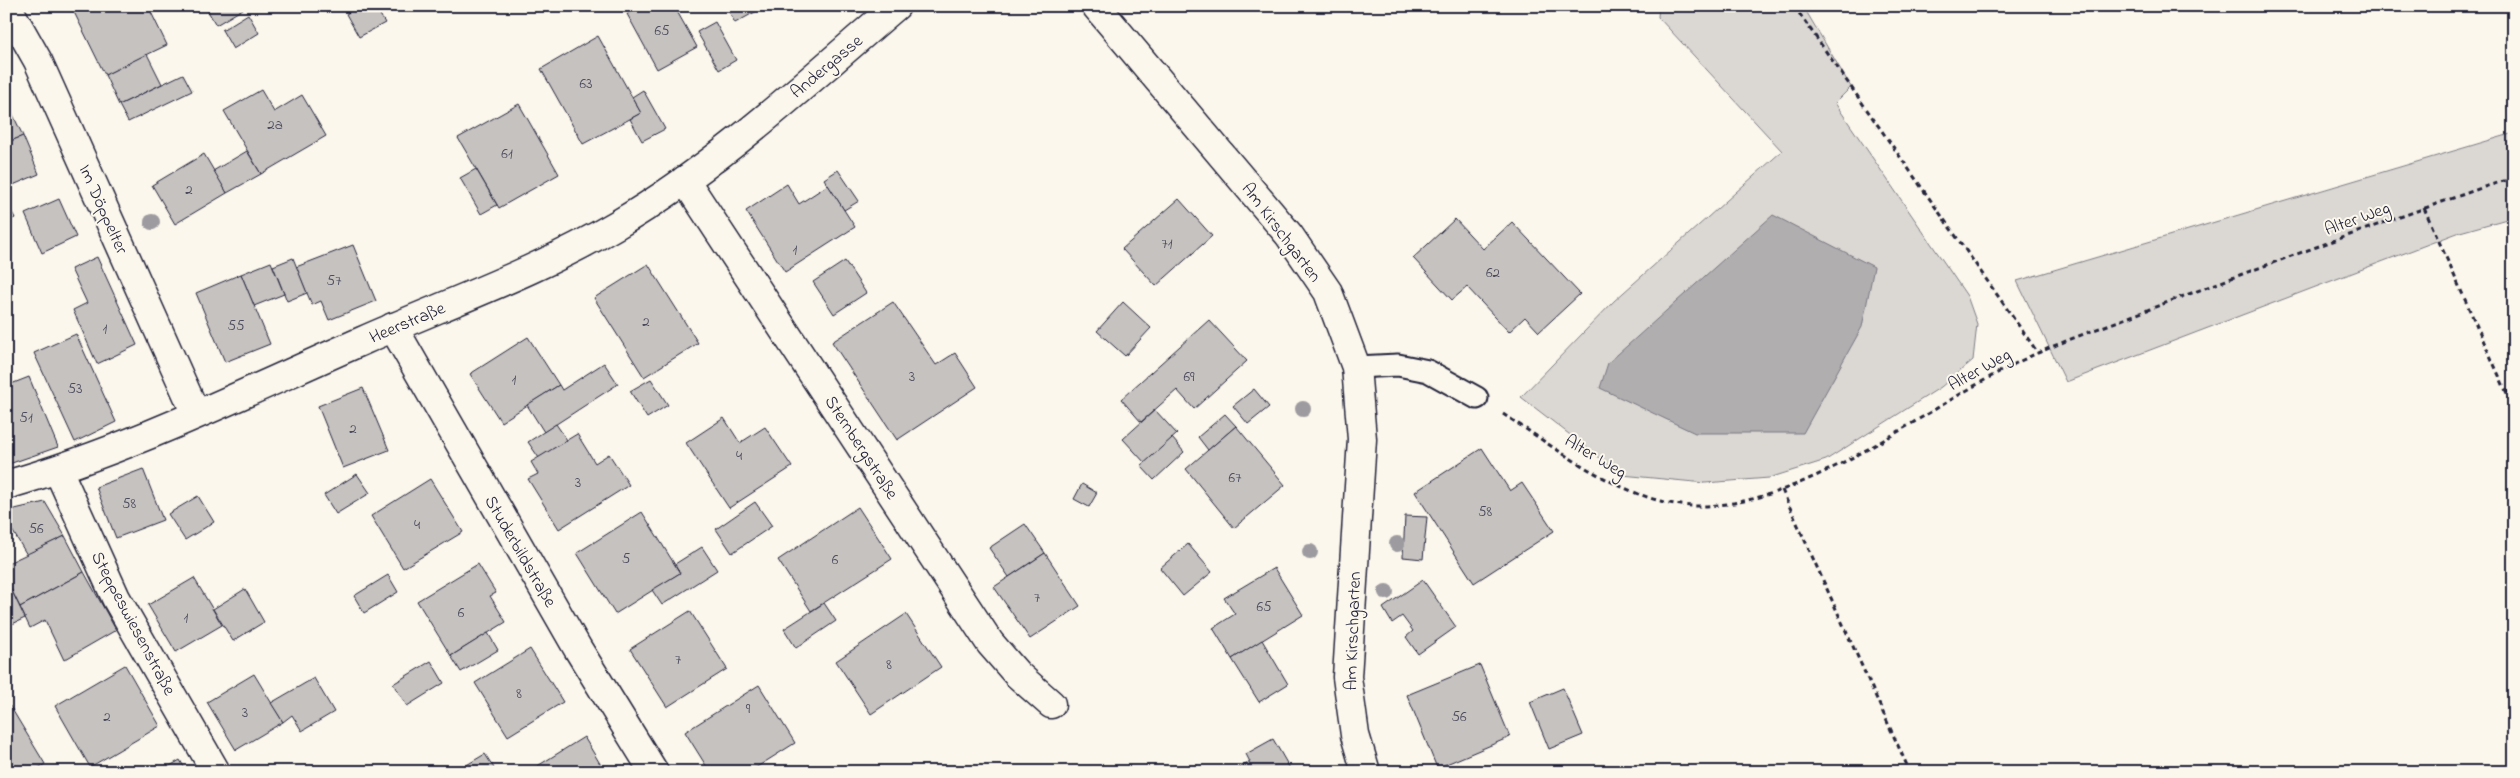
<svg xmlns="http://www.w3.org/2000/svg" width="2520" height="778" font-family="'Indie Flower',sans-serif">
<rect width="100%" height="100%" fill="#fbf7ec"/>
<filter id="ink" filterUnits="userSpaceOnUse"><feTurbulence type="fractalNoise" baseFrequency=".02" numOctaves="2"/><feDisplacementMap in="SourceGraphic" scale="10" xChannelSelector="R" yChannelSelector="G"/><feConvolveMatrix kernelMatrix="1 2 1 2 8 2 1 2 1" color-interpolation-filters="sRGB"/></filter>
<g filter="url(#ink)">
<g fill="#dbd8d3" stroke="#7e7d87">
<path d="M1659,6H1803L1851,87L1835,103L1967,296L1977,324L1973,360L1941,387L1826,460L1769,478L1705,483L1622,475L1521,397L1614,301L1782,151L1658,17Z"/>
<path d="M2514,133V217L2460,232L2066,382L2017,281Z"/>
</g>
<path fill="#b1aeb0" stroke="#787681" d="M1773,215L1874,267L1862,327L1803,433H1695L1600,388L1608,363Z"/>
<g fill="#c6c2c0" stroke="#22223b">
<path d="M71,6H148L167,45L105,75Z"/>
<path d="M205,6H248L216,25Z"/>
<path d="M359,6H375L385,23L359,37L346,14Z"/>
<path d="M641,6H674L697,47L657,69L627,14Z"/>
<path d="M726,6H766L735,23Z"/>
<path d="M248,14L259,33L233,49L222,30Z"/>
<path d="M715,22L736,60L719,70L697,32Z"/>
<path d="M598,36L641,113L583,144L541,69Z"/>
<path d="M147,54L162,84L119,105L105,75Z"/>
<path d="M183,74L192,91L128,122L119,105Z"/>
<path d="M261,90L274,112L302,95L326,136L261,174L224,111Z"/>
<path d="M643,90L665,129L642,141L630,119L641,113L632,97Z"/>
<path d="M6,100L23,136L6,143Z"/>
<path d="M519,104L559,174L499,208L458,138Z"/>
<path d="M23,136L39,174L6,188V143Z"/>
<path d="M247,151L261,174L227,193L213,171Z"/>
<path d="M204,154L227,193L175,224L152,185Z"/>
<path d="M476,169L497,205L481,214L460,178Z"/>
<path d="M838,170L859,201L844,210L824,179Z"/>
<path d="M787,184L799,204L828,185L855,227L785,272L746,211Z"/>
<path d="M59,199L76,237L42,253L25,214Z"/>
<path d="M1179,199L1212,236L1156,286L1122,249Z"/>
<path d="M6,201L15,218L6,222Z"/>
<path d="M1455,219L1483,249L1512,222L1580,294L1539,332L1525,317L1509,332L1467,287L1452,300L1413,258Z"/>
<path d="M353,245L376,301L329,320L321,301L312,305L296,267Z"/>
<path d="M97,257L137,345L97,364L73,310L87,303L71,269Z"/>
<path d="M293,258L307,293L287,301L273,266Z"/>
<path d="M845,261L866,293L834,314L813,282Z"/>
<path d="M271,262L284,294L254,306L241,274Z"/>
<path d="M648,264L698,343L644,377L594,298Z"/>
<path d="M241,274L270,344L225,362L196,293Z"/>
<path d="M893,302L936,365L955,353L977,387L897,440L832,342Z"/>
<path d="M1123,302L1151,328L1125,356L1097,331Z"/>
<path d="M1209,320L1247,361L1194,409L1177,390L1141,422L1121,399Z"/>
<path d="M76,334L116,422L75,442L34,353Z"/>
<path d="M528,337L559,385L501,422L470,374Z"/>
<path d="M604,363L618,384L544,432L527,405L559,385L562,390Z"/>
<path d="M29,377L58,447L6,465V386Z"/>
<path d="M651,379L668,405L647,418L630,391Z"/>
<path d="M363,388L389,450L343,468L318,406Z"/>
<path d="M1254,389L1269,407L1248,424L1233,406Z"/>
<path d="M1155,410L1177,434L1145,463L1123,439Z"/>
<path d="M1225,414L1236,426L1208,450L1198,437Z"/>
<path d="M724,418L740,443L765,427L792,467L729,508L686,443Z"/>
<path d="M556,424L567,440L539,458L528,442Z"/>
<path d="M1236,426L1285,485L1234,528L1186,469Z"/>
<path d="M577,434L595,463L609,454L629,485L559,529L528,479L538,474L531,462Z"/>
<path d="M1172,438L1184,452L1154,480L1141,466Z"/>
<path d="M1482,448L1510,491L1522,483L1554,531L1474,583L1415,492Z"/>
<path d="M143,469L163,520L116,538L96,487Z"/>
<path d="M357,474L370,493L336,514L324,495Z"/>
<path d="M430,479L463,532L403,568L371,516Z"/>
<path d="M1082,484L1097,493L1089,507L1074,499Z"/>
<path d="M198,496L214,522L185,540L168,514Z"/>
<path d="M45,502L65,536L27,555L6,520V511Z"/>
<path d="M755,502L772,526L732,553L716,529Z"/>
<path d="M858,507L892,559L811,611L778,560Z"/>
<path d="M642,512L680,573L615,614L577,553Z"/>
<path d="M1405,516L1427,517L1423,559L1403,557Z"/>
<path d="M1025,524L1045,553L1009,577L989,548Z"/>
<path d="M65,536L84,572L20,607L6,579V564Z"/>
<path d="M1188,544L1212,572L1183,596L1160,568Z"/>
<path d="M702,547L717,570L662,605L652,590L680,573L675,564Z"/>
<path d="M1045,553L1080,606L1030,639L994,587Z"/>
<path d="M478,564L496,593L490,596L506,622L451,656L417,601Z"/>
<path d="M1274,568L1303,615L1232,659L1213,628L1235,614L1224,598Z"/>
<path d="M84,572L116,630L64,660L45,620L30,628L20,607Z"/>
<path d="M388,575L398,592L364,613L354,596Z"/>
<path d="M194,578L222,625L176,652L148,605Z"/>
<path d="M6,579L25,618L6,627Z"/>
<path d="M1423,580L1456,627L1418,654L1406,637L1413,631L1402,616L1392,623L1383,608Z"/>
<path d="M245,589L264,622L233,641L213,609Z"/>
<path d="M824,603L836,621L796,648L784,629Z"/>
<path d="M690,611L727,669L667,707L630,649Z"/>
<path d="M906,614L941,667L871,714L836,661Z"/>
<path d="M488,633L498,650L461,672L451,656Z"/>
<path d="M1262,640L1288,684L1259,702L1232,659Z"/>
<path d="M530,649L563,702L508,736L475,683Z"/>
<path d="M431,661L444,683L407,706L393,684Z"/>
<path d="M125,665L160,726L90,767L55,706Z"/>
<path d="M1480,665L1510,737L1437,768L1407,695Z"/>
<path d="M254,674L283,722L236,750L207,702Z"/>
<path d="M314,678L334,712L302,731L292,715L283,722L271,703Z"/>
<path d="M759,685L795,743L749,772H710L685,732Z"/>
<path d="M1563,688L1583,735L1549,749L1530,702Z"/>
<path d="M10,706L45,764L32,772H6V709Z"/>
<path d="M584,737L605,772H528Z"/>
<path d="M1273,739L1292,772H1232L1250,762L1246,754Z"/>
<path d="M485,754L494,768L487,772H455Z"/>
<path d="M180,760L187,772H160Z"/>
</g>
<g fill="none" stroke-linecap="round" stroke-linejoin="round">
<g stroke="#22223b" stroke-width="25">
<path id="lane" d="M1356,367L1398,365L1428,371L1477,398"/>
</g>
<g stroke="#22223b" stroke-width="31">
<g id="street">
<path d="M7,6L38,61L196,414"/>
<path d="M1096,6L1289,235L1328,292L1356,367L1362,439L1347,677L1355,735L1366,772"/>
<path d="M685,180L990,643L1017,674L1051,704"/>
<path d="M393,327L578,649L654,772"/>
<path d="M58,470L116,598L216,772"/>
<path d="M6,485C129,450 246,392 362,341C448,303 537,272 618,224C720,164 807,82 896,6"/>
</g>
</g>
<g stroke="#22223b" stroke-width="3" stroke-dasharray="5 4" stroke-linecap="butt">
<path d="M1794,6L2038,353"/>
<path d="M2424,208L2514,409"/>
<path d="M1503,414C1559,450 1627,504 1694,506C1811,509 1935,397 2040,352C2076,336 2114,323 2150,309C2261,266 2372,227 2484,187L2514,178"/>
<path d="M1782,490L1910,772"/>
</g>
<use href="#lane" stroke="#fbf7ec" stroke-width="21"/>
<use href="#street" stroke="#fbf7ec" stroke-width="28"/>
</g>
<g fill="#9d9ba0">
<circle cx="152" cy="222" r="8"/>
<circle cx="1303" cy="409" r="8"/>
<circle cx="1397" cy="544" r="8"/>
<circle cx="1310" cy="552" r="8"/>
<circle cx="1386" cy="592" r="8"/>
</g>
</g>
<g text-anchor="middle" stroke-width="4" stroke-linejoin="round" paint-order="stroke">
<g font-size="15" fill="#4b4a5c">
<text x="662" y="35">65</text>
<text x="586" y="88">63</text>
<text x="275" y="129">2a</text>
<text x="507" y="158">61</text>
<text x="189" y="194">2</text>
<text x="1167" y="248">71</text>
<text x="795" y="254">1</text>
<text x="1493" y="277">62</text>
<text x="334" y="285">57</text>
<text x="646" y="326">2</text>
<text x="236" y="330">55</text>
<text x="105" y="333">1</text>
<text x="912" y="381">3</text>
<text x="1189" y="381">69</text>
<text x="514" y="384">1</text>
<text x="75" y="393">53</text>
<text x="26" y="422">51</text>
<text x="353" y="433">2</text>
<text x="739" y="460">4</text>
<text x="1235" y="482">67</text>
<text x="578" y="487">3</text>
<text x="129" y="508">58</text>
<text x="1485" y="516">58</text>
<text x="417" y="529">4</text>
<text x="36" y="533">56</text>
<text x="626" y="563">5</text>
<text x="835" y="564">6</text>
<text x="1037" y="602">7</text>
<text x="1264" y="611">65</text>
<text x="461" y="617">6</text>
<text x="186" y="622">1</text>
<text x="678" y="664">7</text>
<text x="889" y="669">8</text>
<text x="519" y="698">8</text>
<text x="748" y="713">9</text>
<text x="245" y="717">3</text>
<text x="107" y="721">2</text>
<text x="1459" y="721">56</text>
</g>
<g font-size="18" fill="#22223b" stroke="#fbf7ec">
<text transform="translate(826 66) rotate(-40)" y="6">Andergasse</text>
<text transform="translate(104 209) rotate(66)" y="6">Im Döppelter</text>
<text transform="translate(2357 218) rotate(-20)" y="6">Alter Weg</text>
<text transform="translate(1282 232) rotate(53)" y="6">Am Kirschgarten</text>
<text transform="translate(407 322) rotate(-23)" y="6">Heerstraße</text>
<text transform="translate(1979 369) rotate(-29)" y="6">Alter Weg</text>
<text transform="translate(862 447) rotate(57)" y="6">Sternbergstraße</text>
<text transform="translate(1596 456) rotate(31)" y="6">Alter Weg</text>
<text transform="translate(521 551) rotate(60)" y="6">Studerbildstraße</text>
<text transform="translate(134 623) rotate(62)" y="6">Steppeswiesenstraße</text>
<text transform="translate(1352 631) rotate(-88)" y="6">Am Kirschgarten</text>
</g>
</g>
<rect width="2520" height="778" fill="none" stroke="#fbf7ec" stroke-width="25"/>
<rect x="12" y="12" width="2495" height="753" fill="none" stroke="#22223b" stroke-width="2" filter="url(#ink)"/>
</svg>
